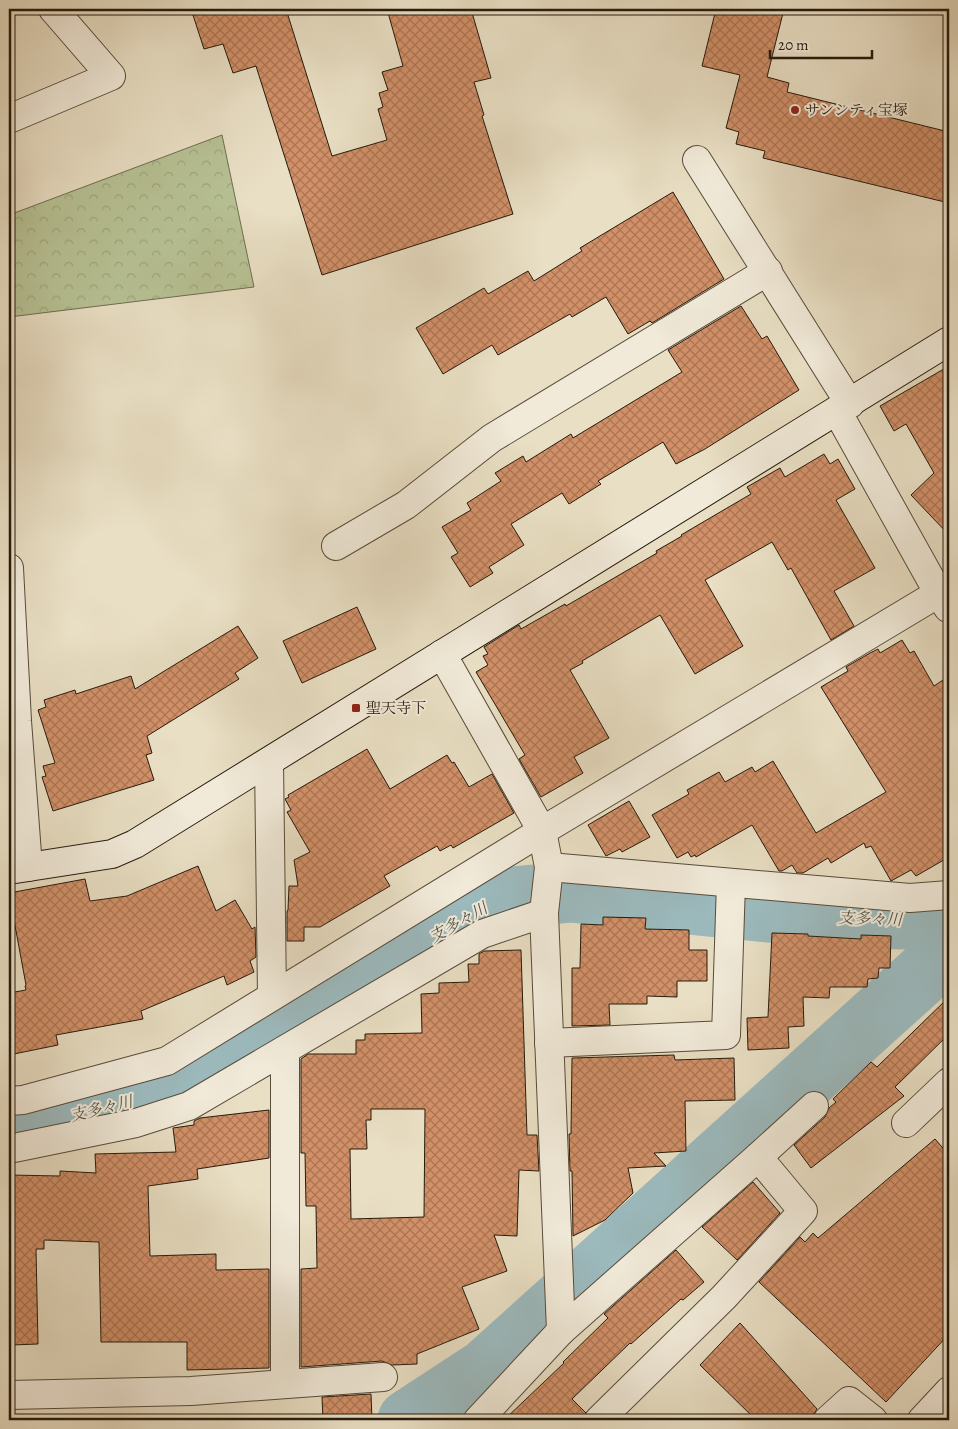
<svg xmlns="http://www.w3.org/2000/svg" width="958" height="1429" font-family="Alegreya,'Noto Serif JP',serif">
<defs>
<pattern id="park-crowns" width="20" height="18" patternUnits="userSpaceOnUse" patternTransform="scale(1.25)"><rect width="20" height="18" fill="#b7c194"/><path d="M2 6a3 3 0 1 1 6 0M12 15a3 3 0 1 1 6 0" fill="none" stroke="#9da57e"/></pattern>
<pattern id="building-cross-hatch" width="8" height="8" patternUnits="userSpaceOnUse" patternTransform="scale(1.25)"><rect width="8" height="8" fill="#d29068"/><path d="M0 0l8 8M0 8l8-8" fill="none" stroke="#aa7554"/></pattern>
</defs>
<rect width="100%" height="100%" fill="#e9dfc4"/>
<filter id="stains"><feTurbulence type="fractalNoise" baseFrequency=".004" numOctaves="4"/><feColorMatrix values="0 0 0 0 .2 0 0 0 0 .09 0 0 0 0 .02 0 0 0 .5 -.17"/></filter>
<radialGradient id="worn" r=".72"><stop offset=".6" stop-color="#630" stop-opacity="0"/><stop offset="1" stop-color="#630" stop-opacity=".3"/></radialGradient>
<path fill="url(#park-crowns)" stroke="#6e6e50" d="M222,135L254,287L9,317V215Z"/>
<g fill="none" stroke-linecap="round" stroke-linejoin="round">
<g stroke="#9cbabe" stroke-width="61">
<path d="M9,1127L93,1111L161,1092L213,1065L501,898L570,892L819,917L949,920"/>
<path d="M408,1420L486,1369L949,951"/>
</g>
</g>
<g fill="url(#building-cross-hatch)" stroke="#261a0c" fill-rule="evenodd">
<path d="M191,9H286L332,156L387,140L378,109L383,107L379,93L388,90L382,72L403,66L387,9H471L491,78L474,82L484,115L482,116L513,214L322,275L256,66L233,73L223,44L204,49Z"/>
<path d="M716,9H784L767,77L789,83L787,92L949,132V203L763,158L765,151L736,144L739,132L726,128L740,75L702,66Z"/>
<path d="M673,192L724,279L652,323L650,321L628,334L606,297L572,317L570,314L498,355L492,345L443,374L416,328L484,288L488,294L528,271L534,281L582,251L580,248Z"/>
<path d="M741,306L762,339L767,336L799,390L705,449L676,464L663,442L598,481L601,484L569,504L562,493L511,524L524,545L489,567L493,573L470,587L451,557L458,553L442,527L471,510L467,503L501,481L495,473L523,456L526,462L571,434L573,438L682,372L668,350Z"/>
<path d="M949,366V535L911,495L934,473L906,424L894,431L880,406Z"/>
<path d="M824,454L830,464L838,459L855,489L836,500L875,568L834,591L854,626L831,640L791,568L788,570L772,542L705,580L743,646L695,674L660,615L582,661L583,663L570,670L609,738L574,757L583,773L541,797L519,759L525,755L476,672L488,665L483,656L488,654L484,647L519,625L521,629L565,604L566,606L657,553L656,551L682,536L681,535L751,494L747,487L780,468L785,477Z"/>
<path d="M357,607L376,649L302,683L283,641Z"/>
<path d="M238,626L258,658L235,673L239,679L147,736L152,753L146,755L154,780L53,811L42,777L46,776L43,766L55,763L38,710L46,707L44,700L75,690L76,694L131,676L135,689Z"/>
<path d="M902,640L910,653L914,651L934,686L949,676V857L916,876L911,870L891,881L871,846L866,848L864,843L831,863L828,858L803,873H797L792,865L782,871H779L752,825L696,857L695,855L691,857L688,852L677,858L652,815L689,794L687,790L719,772L725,782L752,767L755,772L773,761L816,833L886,792L821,687L848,671L846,667L870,653L878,649L880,653Z"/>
<path d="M367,749L390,789L447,755L452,763L454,762L469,787L492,774L514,813L453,848L451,845L440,851L437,846L384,876L390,886L320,927H304V941H287V911L288,910L289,886H298L294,860L310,852L287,812L291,810L285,799L289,797L288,795Z"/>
<path d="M629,801L650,837L622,852L620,849L606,856L588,825Z"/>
<path d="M198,866L216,911L235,900L252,929L255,927L256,957L250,961L254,972L227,985L224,976L141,1011L143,1019L56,1035L58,1045L9,1055V993L26,990L25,986L26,985L9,893L85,879L90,901L127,896Z"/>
<path d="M603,917L646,918L645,929L689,930V950H707V981H677V997L647,996V1004H609L610,1025L572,1026V968H580L581,924L603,925Z"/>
<path d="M772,933L808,934V936L861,939V935L891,936L890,968H879L878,978L868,979L867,987H830L829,998L803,997L804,1026L788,1027L789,1048L748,1050L747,1018L768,1017Z"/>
<path d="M521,950L527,1135H537L539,1171L519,1170L517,1236L494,1235L507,1271L462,1287L479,1329L417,1354V1364L392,1365L382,1361L301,1367V1269L317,1268L316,1206H306L305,1153H301V1059L308,1054H356V1040H365V1034L422,1033L421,994L439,993V983L469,982L468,964H479V954L484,951ZM371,1109H425L424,1217L351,1219L350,1149H367L366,1120H371Z"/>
<path d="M949,997V1034L895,1087L904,1096L811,1168L794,1145L825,1117L829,1108L836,1102L833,1099L871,1062L877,1067Z"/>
<path d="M674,1055L675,1060L734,1058L735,1100L685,1101L686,1151L654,1153L666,1166L628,1168L633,1193L605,1220L573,1236L572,1171H570L569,1134H571L572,1058Z"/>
<path d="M269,1110V1158L197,1169L198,1179L148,1186L150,1256L216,1254V1270L269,1269V1368L187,1370V1342H101L99,1242L44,1240V1249H36L38,1344L11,1345L9,1175L60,1176V1171L96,1173L95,1154L176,1152L173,1128L194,1125V1121L200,1118Z"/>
<path d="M935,1139L949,1155V1334L886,1402L759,1282L800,1237L805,1242L813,1233L818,1238Z"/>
<path d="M753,1182L780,1213L737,1260L702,1227Z"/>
<path d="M676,1250L704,1282L683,1300L681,1299L631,1344L630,1343L572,1399L586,1413L584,1420H504L564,1363L563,1362L608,1318L604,1314Z"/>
<path d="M740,1323L817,1409L813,1415V1420H756L700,1365Z"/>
<path d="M371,1394L372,1420H323L322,1397Z"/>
</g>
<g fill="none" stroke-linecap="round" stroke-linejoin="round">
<g stroke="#574b3a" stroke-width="30">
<g id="street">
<path d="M9,119L111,76L53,9"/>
<path d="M697,160L850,404"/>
<path d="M837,411L939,594L948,608"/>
<path d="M336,546L406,505L492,438L768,271"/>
<path d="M9,568L17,721L28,867"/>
<path d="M442,654L542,831L549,867L544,913L561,1331"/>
<path d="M269,762L272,996"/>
<path d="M549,867L910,898L949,895"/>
<path d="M549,1043L726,1035L731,883"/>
<path d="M9,1101L23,1100L167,1061L542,831L949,587"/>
<path d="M906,1123L949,1082"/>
<path d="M9,1149L136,1123L189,1106L482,934L544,913"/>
<path d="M285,1383V1050"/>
<path d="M9,1395L191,1391L383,1377"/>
<path d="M478,1420L561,1331L758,1157L814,1106"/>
<path d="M599,1420L724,1297L803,1211L758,1157"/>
<path d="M828,1420L849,1401L873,1420"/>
<path d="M922,1420L949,1391"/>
</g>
</g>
<g stroke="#261a0c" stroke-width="30">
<path id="secondary" d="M9,870L112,854L135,844L949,341"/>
</g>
<use href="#street" stroke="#f1ead9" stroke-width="28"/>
<use href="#secondary" stroke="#f1ead9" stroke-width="28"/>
</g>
<g fill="#8f2418" stroke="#f1ead9" stroke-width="2">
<circle cx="795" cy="110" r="5"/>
<rect x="351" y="703" width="10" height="10" rx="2.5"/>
</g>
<g text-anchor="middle" stroke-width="4" stroke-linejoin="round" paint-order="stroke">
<g font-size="15" fill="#261a0c" stroke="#f1ead9" text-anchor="start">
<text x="805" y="115">サンシティ宝塚</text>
<text x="366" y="713">聖天寺下</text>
</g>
<g font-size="16" font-style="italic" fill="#4f524a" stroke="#f1ead9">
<text transform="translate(870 918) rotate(2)" y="6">支多々川</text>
<text transform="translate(458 922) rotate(-30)" y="6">支多々川</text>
<text transform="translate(101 1108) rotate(-14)" y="6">支多々川</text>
</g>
</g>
<rect width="958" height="1429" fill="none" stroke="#e9dfc4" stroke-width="30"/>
<rect x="10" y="10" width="938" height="1409" fill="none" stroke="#261a0c" stroke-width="2.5"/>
<rect x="15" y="15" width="928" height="1399" fill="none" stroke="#261a0c"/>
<path d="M770 50v8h102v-8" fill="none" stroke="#261a0c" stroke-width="2.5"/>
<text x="778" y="50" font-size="15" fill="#261a0c" stroke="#f1ead9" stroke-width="4" paint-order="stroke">20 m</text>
<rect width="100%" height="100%" filter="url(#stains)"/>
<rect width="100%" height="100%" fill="url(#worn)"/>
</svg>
